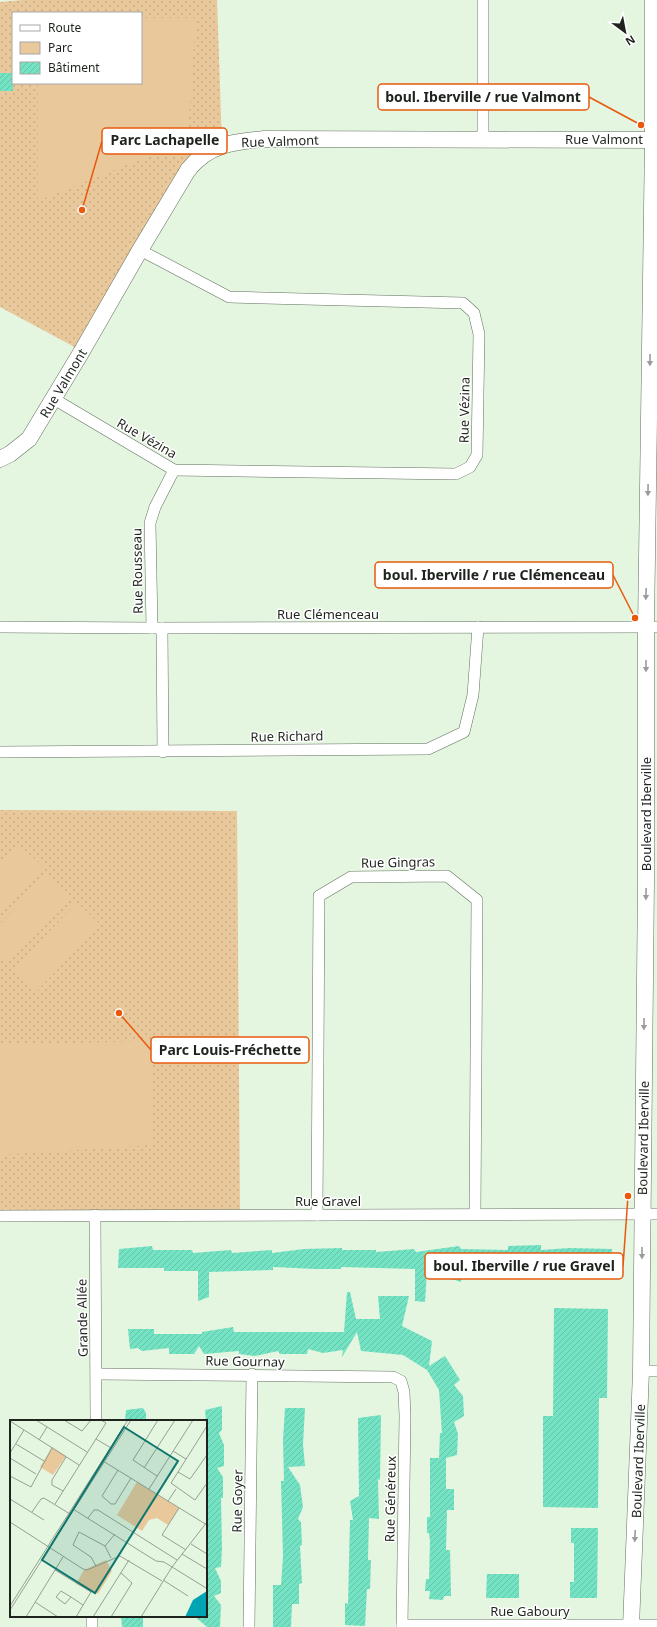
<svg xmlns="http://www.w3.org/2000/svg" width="657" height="1627" font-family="'Noto Sans',sans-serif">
<defs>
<pattern id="green-dots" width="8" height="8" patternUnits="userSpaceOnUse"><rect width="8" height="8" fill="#e9c89c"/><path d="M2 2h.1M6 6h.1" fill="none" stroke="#c7ac86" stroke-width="1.8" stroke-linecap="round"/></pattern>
<pattern id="building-hatch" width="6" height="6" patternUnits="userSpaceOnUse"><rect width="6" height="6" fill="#74e3c4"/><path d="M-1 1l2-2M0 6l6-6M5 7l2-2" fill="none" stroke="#64c3a8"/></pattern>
</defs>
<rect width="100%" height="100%" fill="#e4f5e0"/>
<g fill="url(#green-dots)" fill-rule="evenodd">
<path d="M23,0H217L222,145L208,151L82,351L0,307V2ZM13,13H141V83H13Z"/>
<path d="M0,810L237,811L240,1215L0,1216Z"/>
</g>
<g fill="#e9c89c">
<path d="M141,18H196L189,120L186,141L38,201V83H141Z"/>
<path d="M20,846L44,867L0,914V867Z"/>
<path d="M48,874L70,895L5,962L0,957V924Z"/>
<path d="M77,902L101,925L37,991L14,969Z"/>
<path d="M150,1041L153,1145L0,1155V1045Z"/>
</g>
<g fill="url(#building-hatch)">
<rect x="0" y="73" width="13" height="18"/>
<path d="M541,1245V1250L570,1248L612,1249V1270L588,1273V1268L548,1271V1267L462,1271L461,1282L427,1271L425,1302L415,1301V1269L341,1267V1269H315L273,1267V1270L209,1272V1297L198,1301V1271H164V1268H118L119,1249L152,1246L153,1250H192L193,1253L231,1250L232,1253L272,1250V1253L304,1249L342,1248V1250H376V1252L414,1249L416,1252L459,1246L461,1249L508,1250V1246Z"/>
<path d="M347,1292H350L356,1319H380L378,1296H409L402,1326L432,1341L429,1366L445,1356L460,1380L454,1385L463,1396L464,1416L454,1422L458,1434L457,1455L446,1458V1489H454V1510H447L446,1550H450L451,1596H444L443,1600L429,1599L430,1591H425L426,1579H429L430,1541L429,1533H427V1517H430V1458H439L440,1433H442L439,1390L427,1370L403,1355L361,1351L357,1332L342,1357L343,1350L323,1353L308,1349L307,1354H280L278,1351L255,1356L239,1354V1351L204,1354L199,1346L194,1354H169V1348L142,1351L138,1348L130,1349L128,1329H154V1334H202V1332L233,1327L234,1332H344Z"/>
<path d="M554,1308L608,1309L607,1398H599L598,1508L543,1507V1416H553Z"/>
<path d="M222,1406V1430L219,1433L224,1445V1466L217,1468L223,1477V1498H221L222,1548L221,1567L215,1568L221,1581V1593L214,1596L221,1605L220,1627H207L194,1616H206V1421L205,1410Z"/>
<path d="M143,1408L146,1413V1421H125L126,1410Z"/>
<path d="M285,1408H305L303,1444L305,1466L288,1467L300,1485L303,1507L298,1519L301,1522L302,1545L300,1546L302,1583L299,1584V1604H292L291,1627H273V1585H281L283,1556L281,1481H284L283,1440Z"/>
<path d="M381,1415L380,1480L378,1479L379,1519L369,1518L368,1560H371L370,1589H367L365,1626L345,1625V1603L348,1604L350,1520H353L350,1501L359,1496L358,1418Z"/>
<path d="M571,1528H598L597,1598H570V1582H574V1543H571Z"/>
<path d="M487,1574H519V1598H486Z"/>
<path d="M121,1616H143V1627H122Z"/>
</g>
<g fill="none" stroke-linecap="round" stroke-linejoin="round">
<g stroke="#62715f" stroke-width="12">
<g id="street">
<path d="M483,0V138"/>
<path d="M54,399L174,470L456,474L470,467L477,455L479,334L474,313L463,303L229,297L140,250"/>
<path d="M0,627L152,628L657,627"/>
<path d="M152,628L150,523L155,507L174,470"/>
<path d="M162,628L163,752"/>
<path d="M0,752L428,749L464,732L473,695L478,627"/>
<path d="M95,1215L96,1421"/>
<path d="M317,1215L319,896L351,877L447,876L477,900L475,1214"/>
<path d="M0,1216L657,1214"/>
<path d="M641,1371H657"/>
<path d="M97,1374L393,1377L401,1381L404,1392L405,1416L402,1627"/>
<path d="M402,1625H657"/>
<path d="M92,1627V1616"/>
<path d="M249,1627L252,1374"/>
</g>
</g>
<g stroke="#62715f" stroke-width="17">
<g id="secondary">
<path d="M0,459L10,454L29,439L82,351L140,250L188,170C208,144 233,142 264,139L657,140"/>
<path d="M631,1627L641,1371L646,881V627L653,139V0"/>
</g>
</g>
<use href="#street" stroke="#fff" stroke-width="11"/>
<use href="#secondary" stroke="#fff" stroke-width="16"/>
</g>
<defs><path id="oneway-solid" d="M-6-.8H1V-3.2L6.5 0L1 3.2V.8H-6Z"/></defs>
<g fill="#9a9c99">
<use href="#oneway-solid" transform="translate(650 360) rotate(91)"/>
<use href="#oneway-solid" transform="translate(648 490) rotate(91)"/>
<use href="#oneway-solid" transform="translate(646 594) rotate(92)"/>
<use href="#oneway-solid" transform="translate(646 666) rotate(90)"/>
<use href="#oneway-solid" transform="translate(646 894) rotate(91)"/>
<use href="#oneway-solid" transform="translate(644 1024) rotate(91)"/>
<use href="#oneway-solid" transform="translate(642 1253) rotate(90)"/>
<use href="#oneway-solid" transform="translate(635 1536) rotate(92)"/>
</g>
<g text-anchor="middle" stroke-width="3" stroke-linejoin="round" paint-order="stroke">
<g font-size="13" fill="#1e241d" stroke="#fff">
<text x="604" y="144">Rue Valmont</text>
<text transform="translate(280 141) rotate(-2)" y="5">Rue Valmont</text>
<text transform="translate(63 383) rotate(-59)" y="5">Rue Valmont</text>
<text transform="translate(464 410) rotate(-89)" y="5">Rue Vézina</text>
<text transform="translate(147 438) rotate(30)" y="5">Rue Vézina</text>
<text transform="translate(137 571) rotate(-91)" y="5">Rue Rousseau</text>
<text x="328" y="619">Rue Clémenceau</text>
<text transform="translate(287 736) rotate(-1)" y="5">Rue Richard</text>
<text transform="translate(646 814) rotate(-90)" y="5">Boulevard Iberville</text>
<text transform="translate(398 862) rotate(-1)" y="5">Rue Gingras</text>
<text transform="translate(643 1138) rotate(-89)" y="5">Boulevard Iberville</text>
<text x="328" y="1206">Rue Gravel</text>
<text transform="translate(82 1318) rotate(-91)" y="5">Grande Allée</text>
<text transform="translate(245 1361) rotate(1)" y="5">Rue Gournay</text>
<text transform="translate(638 1461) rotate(-88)" y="5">Boulevard Iberville</text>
<text transform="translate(390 1499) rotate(-89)" y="5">Rue Généreux</text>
<text transform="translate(237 1501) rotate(-89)" y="5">Rue Goyer</text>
<text x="530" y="1616">Rue Gaboury</text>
</g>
</g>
<g transform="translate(10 1420)">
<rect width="197" height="197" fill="#e4f5e0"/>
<path d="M42,27L56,36L43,55L30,47ZM127,62L169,88L158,105L147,98L139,100L132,111L107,95ZM96,140L102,151L88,174L66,164L74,150Z" fill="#e9c89c"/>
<path d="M131,72L148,82L143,91L126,81ZM77,152L92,155L83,170L70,161Z" fill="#e9c89c"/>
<path d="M197,171V197H175L183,180Z" fill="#01a4b3"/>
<path fill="none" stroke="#95a192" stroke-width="1" d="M26,0L77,32M54,0L72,11L81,0M0,1L69,45M197,6L161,63L185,80L197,63M117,9L135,20M86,19L101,28M29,20L37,7M6,24L34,41M163,31L176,39M0,33L14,10M0,38L26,54M93,41L197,105M134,48L165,0M108,50L92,76L101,84H105L121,58M168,52L180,59L197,35M0,56L21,67L42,28M147,56L123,40L148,0M139,69L183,0M53,71L42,65V60L56,37M0,79L34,100M158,81L166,69M45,84L96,3L91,0M169,88L152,115L176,130M63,89L146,141L154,142L196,168M22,92L31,79L34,78L60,94M78,98L84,90H88L167,140M0,102L73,149L77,150L110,136L152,161M181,124L197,134M95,126L105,114M172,134L197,149M86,146L81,137L63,125L69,112L95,126L101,138M45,150L81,172L66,197M153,160L178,176M61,177L55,184L46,177L51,171L61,177L73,185M25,182L48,197M0,186L118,0M0,190L121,0M16,197L53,137M83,197L119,140M101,197L122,163L111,153M131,197L162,147L197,102"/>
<path fill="#0f766e" fill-opacity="0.15" stroke="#0f766e" stroke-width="2" d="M114,7L168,41L85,173L32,140Z"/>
<rect width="197" height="197" fill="none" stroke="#1e241d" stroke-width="2"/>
</g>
<path fill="none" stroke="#e8590c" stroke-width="1.5" d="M641 125L589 97M82 210L102 141M635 618L613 575M119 1013L151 1050M628 1196L623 1266"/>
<g fill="#e8590c" stroke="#fff" stroke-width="1.5">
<circle cx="641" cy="125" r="4"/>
<circle cx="82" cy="210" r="4"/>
<circle cx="635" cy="618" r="4"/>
<circle cx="119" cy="1013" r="4"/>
<circle cx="628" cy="1196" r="4"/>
</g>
<g fill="#fff" stroke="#e8590c" stroke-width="1.5">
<rect x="378" y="84" width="211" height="26" rx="4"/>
<rect x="102" y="128" width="125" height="26" rx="4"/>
<rect x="375" y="562" width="238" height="26" rx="4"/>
<rect x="151" y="1037" width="158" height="26" rx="4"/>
<rect x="425" y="1253" width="198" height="26" rx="4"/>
</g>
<g font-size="14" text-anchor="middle" font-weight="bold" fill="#1e241d">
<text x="483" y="102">boul. Iberville / rue Valmont</text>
<text x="165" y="145">Parc Lachapelle</text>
<text x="494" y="580">boul. Iberville / rue Clémenceau</text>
<text x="230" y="1055">Parc Louis-Fréchette</text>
<text x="524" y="1271">boul. Iberville / rue Gravel</text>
</g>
<rect x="12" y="12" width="130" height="72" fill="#ffffff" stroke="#a5a7a5"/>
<rect x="20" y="25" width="20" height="6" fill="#ffffff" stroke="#a5a7a5"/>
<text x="48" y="32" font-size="12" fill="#1e241d">Route</text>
<rect x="20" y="42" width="20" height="12" fill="#e9c89c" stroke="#a5a7a5"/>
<text x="48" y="52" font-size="12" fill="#1e241d">Parc</text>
<rect x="20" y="62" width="20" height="12" fill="url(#building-hatch)" stroke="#a5a7a5"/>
<text x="48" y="72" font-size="12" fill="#1e241d">Bâtiment</text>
<g transform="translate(625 32) rotate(148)" stroke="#ffffff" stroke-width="3" paint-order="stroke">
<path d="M0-3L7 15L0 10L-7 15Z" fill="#1e241d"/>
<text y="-6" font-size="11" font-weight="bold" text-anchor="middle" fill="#1e241d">N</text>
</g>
</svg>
